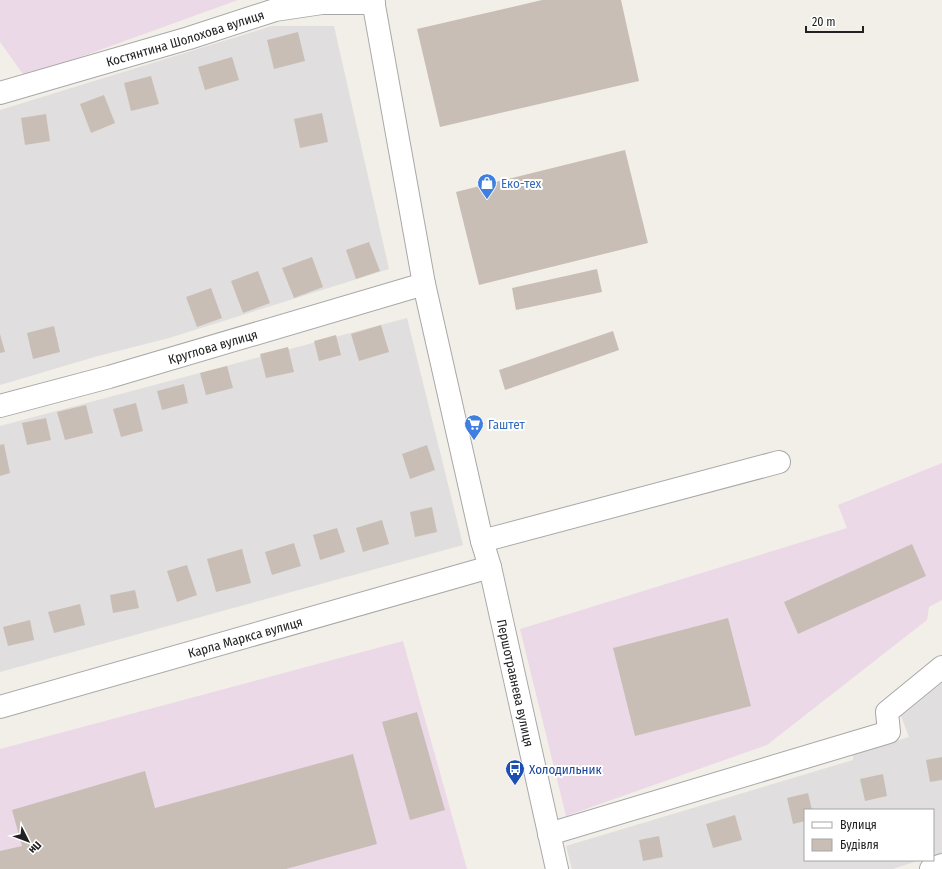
<svg xmlns="http://www.w3.org/2000/svg" width="942" height="869" font-family="'Fira Sans Condensed',sans-serif">
<rect width="100%" height="100%" fill="#f2efe8"/>
<g fill="#e0dede">
<path d="M272,26H334L389,269L169,338L98,356L0,385V110Z"/>
<path d="M407,318L463,545L0,672V426Z"/>
<path d="M942,683V853L933,856V810H805V860H920L893,869H572L566,846L853,760V754L909,737L901,716Z"/>
</g>
<g fill="#ecd9e8">
<path d="M0,0H238L25,77L0,42Z"/>
<path d="M942,463V600L929,607L927,620L767,745L566,816L520,629L847,528L838,505Z"/>
<path d="M403,641L467,869H0V749Z"/>
</g>
<g fill="#c8beb6">
<path d="M542,0H621L639,81L440,127L417,29Z"/>
<path d="M298,32L305,61L274,69L267,40Z"/>
<path d="M232,57L239,80L205,90L198,67Z"/>
<path d="M151,76L159,104L131,111L124,83Z"/>
<path d="M104,95L115,123L91,133L80,104Z"/>
<path d="M322,113L328,142L300,148L294,119Z"/>
<path d="M46,114L50,141L25,145L21,118Z"/>
<path d="M625,150L648,243L479,285L456,192Z"/>
<path d="M369,242L380,271L356,279L346,250Z"/>
<path d="M312,257L323,287L294,298L282,268Z"/>
<path d="M597,269L602,292L516,310L512,288Z"/>
<path d="M258,271L270,303L243,313L231,281Z"/>
<path d="M211,288L222,318L197,327L186,297Z"/>
<path d="M381,325L389,352L359,361L351,334Z"/>
<path d="M54,326L60,352L33,359L27,333Z"/>
<path d="M613,331L619,350L505,390L499,370Z"/>
<path d="M0,334L5,352L0,353Z"/>
<path d="M336,335L341,355L319,361L314,341Z"/>
<path d="M288,347L294,372L266,378L260,354Z"/>
<path d="M227,366L233,388L206,395L200,373Z"/>
<path d="M184,384L188,403L162,410L157,391Z"/>
<path d="M136,403L143,431L121,437L113,409Z"/>
<path d="M86,405L93,433L65,440L57,412Z"/>
<path d="M46,418L51,440L27,445L22,423Z"/>
<path d="M4,444L10,473L0,476V445Z"/>
<path d="M427,445L435,470L410,479L402,454Z"/>
<path d="M432,507L437,532L415,537L410,512Z"/>
<path d="M382,520L389,544L363,552L356,528Z"/>
<path d="M337,528L345,552L320,560L313,535Z"/>
<path d="M294,543L301,566L272,575L265,552Z"/>
<path d="M912,544L926,576L798,634L784,602Z"/>
<path d="M242,549L251,583L216,592L207,559Z"/>
<path d="M187,565L197,595L177,602L167,571Z"/>
<path d="M135,590L139,608L113,613L110,595Z"/>
<path d="M80,604L85,625L54,633L48,612Z"/>
<path d="M728,618L751,706L635,736L613,648Z"/>
<path d="M30,620L34,640L8,646L3,627Z"/>
<path d="M417,712L445,810L410,820L382,722Z"/>
<path d="M353,754L377,844L286,869H0V851L22,846L12,810L145,771L155,808Z"/>
<path d="M942,757V780L930,782L926,760Z"/>
<path d="M883,774L887,796L865,801L860,779Z"/>
<path d="M808,793L812,810H805V821L793,824L787,798Z"/>
<path d="M735,815L742,840L713,848L706,824Z"/>
<path d="M659,836L663,857L643,861L639,840Z"/>
</g>
<g fill="none" stroke-linecap="round" stroke-linejoin="round">
<g stroke="#a8a8a8" stroke-width="24">
<g id="minor">
<path id="s1" d="M373,0L424,284L482,541L490,567L557,869"/>
<path id="s2" d="M0,93L189,38L275,10L322,3H374"/>
<path id="s3" d="M0,406L109,377L424,284"/>
<path d="M482,541L779,462"/>
<path id="s4" d="M0,707L490,567"/>
<path d="M549,834L889,732L887,712L942,667"/>
<path d="M931,869L942,865"/>
</g>
</g>
<use href="#minor" stroke="#fff" stroke-width="22"/>
</g>
<defs>
<g id="shop-pin" transform="scale(1)"><path d="M0 17L-7.5 6A9.5 9.5 0 1 1 7.5 6Z" fill="#3f7fe0" stroke="#fff"/><path d="M-5-2.5h2.3a2.7 3.5 0 0 1 5.4 0H5L5.5 6h-11ZM-1.5-2.5h3a1.5 2.3 0 0 0-3 0Z" fill="#fff"/></g>
<g id="supermarket-pin" transform="scale(1)"><path d="M0 17L-7.5 6A9.5 9.5 0 1 1 7.5 6Z" fill="#3f7fe0" stroke="#fff"/><path d="M-6-5.5h2.5l.6 2H6L4.5 2H-2.5L-4.4-4H-6ZM-1.5 3.2a1.3 1.3 0 1 0 .1 0ZM3 3.2a1.3 1.3 0 1 0 .1 0Z" fill="#fff"/></g>
<g id="bus-pin" transform="scale(1)"><path d="M0 17L-7.5 6A9.5 9.5 0 1 1 7.5 6Z" fill="#1a4fb4" stroke="#fff"/><path d="M-5-6H5V4H4V6H2V4H-2V6H-4V4H-5ZM-3.5-4V0h7V-4ZM-3.5 1.2v1.5H-2V1.2ZM2 1.2v1.5H3.5V1.2Z" fill="#fff"/></g>
</defs>
<g fill-rule="evenodd">
<use href="#shop-pin" x="487" y="183"/>
<use href="#supermarket-pin" x="474" y="424"/>
<use href="#bus-pin" x="515" y="769"/>
</g>
<g text-anchor="middle" stroke-width="4" stroke-linejoin="round" paint-order="stroke">
<g font-size="13" fill="#212121" stroke="#fff">
<text dy="5" stroke="none"><textPath href="#s2" startOffset="193">Костянтина Шолохова вулиця</textPath></text>
<text dy="5" stroke="none"><textPath href="#s3" startOffset="221">Круглова вулиця</textPath></text>
<text dy="5" stroke="none"><textPath href="#s4" startOffset="255">Карла Маркса вулиця</textPath></text>
<text dy="5" stroke="none"><textPath href="#s1" startOffset="698">Першотравнева вулиця</textPath></text>
</g>
<g font-size="13" fill="#366cbe" stroke="#fff" text-anchor="start">
<text x="501" y="188">Еко-тех</text>
<text x="488" y="429">Гаштет</text>
</g>
<g font-size="13" fill="#164399" stroke="#fff" text-anchor="start">
<text x="529" y="774">Холодильник</text>
</g>
</g>
<rect x="804" y="809" width="130" height="52" fill="#ffffff" stroke="#a6a6a6"/>
<rect x="812" y="822" width="20" height="6" fill="#ffffff" stroke="#a6a6a6"/>
<text x="840" y="829" font-size="12" fill="#212121">Вулиця</text>
<rect x="812" y="839" width="20" height="12" fill="#c8beb6" stroke="#a6a6a6"/>
<text x="840" y="849" font-size="12" fill="#212121">Будівля</text>
<g transform="translate(28 841) rotate(132)" stroke="#ffffff" stroke-width="3" paint-order="stroke">
<path d="M0-3L7 15L0 10L-7 15Z" fill="#212121"/>
<text y="-6" font-size="11" font-weight="bold" text-anchor="middle" fill="#212121">Пн</text>
</g>
<path d="M806 26v6h57v-6" fill="none" stroke="#212121" stroke-width="2"/>
<text x="812" y="26" font-size="12" fill="#212121" stroke="#ffffff" stroke-width="3" paint-order="stroke">20 m</text>
</svg>
